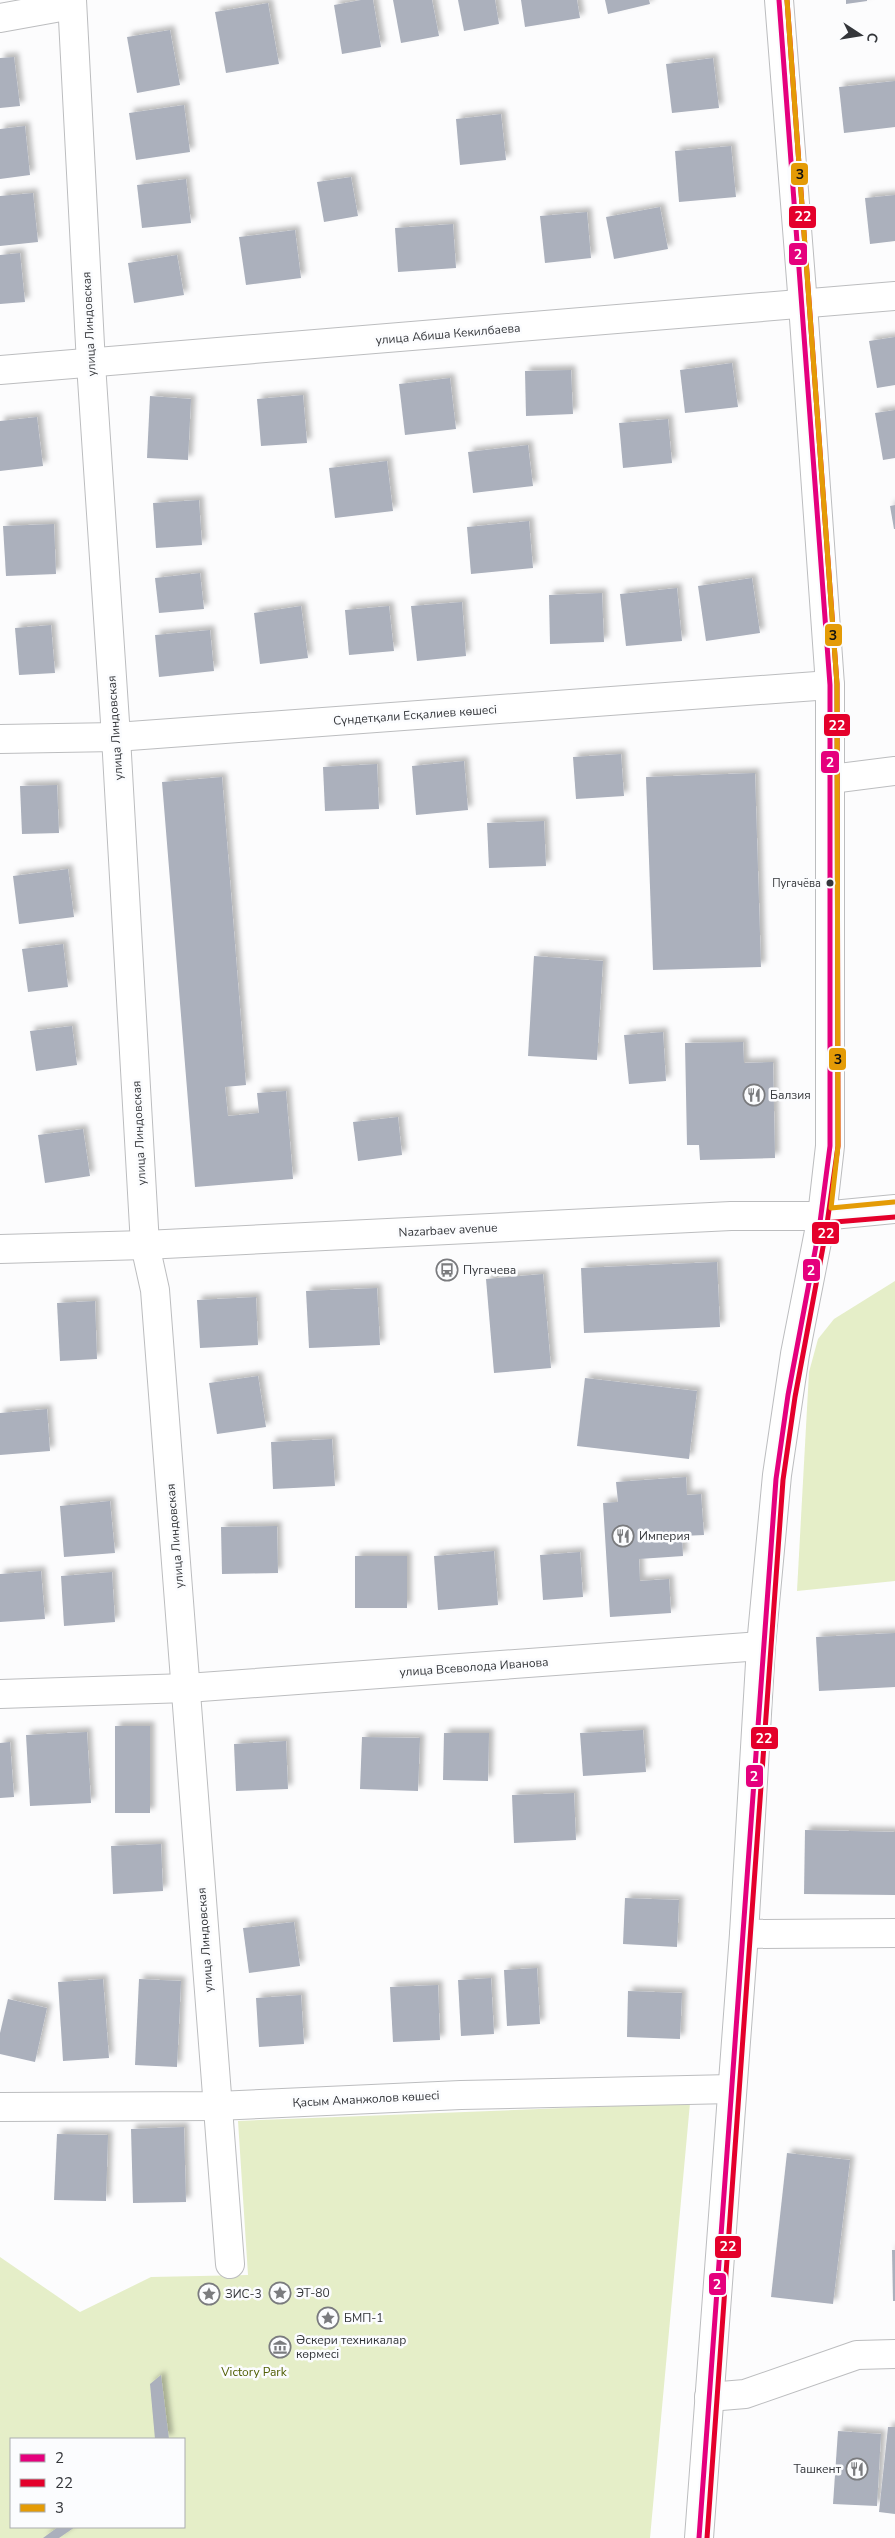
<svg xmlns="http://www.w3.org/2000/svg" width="895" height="2538" font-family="'Nunito Sans',sans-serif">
<defs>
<filter id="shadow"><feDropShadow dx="4.5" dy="-4.5" stdDeviation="2.5" flood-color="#0004"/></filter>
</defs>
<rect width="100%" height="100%" fill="#fcfcfd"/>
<g fill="#e5eec8" fill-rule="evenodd">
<path d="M895,1281V1581L797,1591L809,1372L818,1339L834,1319Z"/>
<path d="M690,2103L650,2538H0V2257L80,2312L151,2277L248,2275L238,2121ZM11,2439H184V2527H11Z"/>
</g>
<g fill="#abb0bc" filter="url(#shadow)">
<path d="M361,0H373L381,47L342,54L334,5Z"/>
<path d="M393,0H432L439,36L401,43Z"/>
<path d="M458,0H495L499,24L464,31Z"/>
<path d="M521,0H577L580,18L525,27Z"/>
<path d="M605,0H649L650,4L608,14Z"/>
<path d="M846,0H867V1L846,4Z"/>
<path d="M268,3L279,64L226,73L215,12Z"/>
<path d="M170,30L180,85L137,93L127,37Z"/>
<path d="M14,57L20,106L0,108V58Z"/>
<path d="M713,58L719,108L672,113L666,64Z"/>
<path d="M895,81V127L844,133L839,87Z"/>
<path d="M184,105L190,152L136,160L129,113Z"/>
<path d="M501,114L506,160L460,165L456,119Z"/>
<path d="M25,126L30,175L0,179V129Z"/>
<path d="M731,146L736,197L679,202L675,151Z"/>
<path d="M351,177L358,216L324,222L317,182Z"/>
<path d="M186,179L191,223L142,228L137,185Z"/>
<path d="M33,193L38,242L0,246V196Z"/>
<path d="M895,195V241L870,244L865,198Z"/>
<path d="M660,207L668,249L614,259L606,217Z"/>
<path d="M587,212L591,258L545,263L540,216Z"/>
<path d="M453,224L456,268L398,272L395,228Z"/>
<path d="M295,230L301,278L246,285L239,237Z"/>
<path d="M20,253L25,302L0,304V255Z"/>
<path d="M177,255L184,295L134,303L128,263Z"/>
<path d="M895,337V385L877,388L869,341Z"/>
<path d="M732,363L738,407L685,413L680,370Z"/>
<path d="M571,370L573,414L526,416L525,371Z"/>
<path d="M450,378L456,429L405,435L399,384Z"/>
<path d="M303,395L307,443L261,446L257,399Z"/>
<path d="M150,396L191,399L188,460L147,458Z"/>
<path d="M895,410V458L883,460L875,413Z"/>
<path d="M37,417L43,466L0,471V421Z"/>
<path d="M668,419L672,463L623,468L619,423Z"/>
<path d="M528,445L533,486L473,493L468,452Z"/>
<path d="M387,461L393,511L335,518L329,468Z"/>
<path d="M199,500L202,545L156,548L153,503Z"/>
<path d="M895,505V529H894L890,506Z"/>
<path d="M529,521L533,568L471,574L467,527Z"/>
<path d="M54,524L56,574L6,576L3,526Z"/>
<path d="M200,573L204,609L159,613L155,578Z"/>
<path d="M752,578L760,633L706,641L698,586Z"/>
<path d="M677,588L682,641L626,646L620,594Z"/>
<path d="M602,593L604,642L550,644L549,595Z"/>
<path d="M462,602L466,656L417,661L411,606Z"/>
<path d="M301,606L308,658L260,664L254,613Z"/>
<path d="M389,606L394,651L349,655L345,610Z"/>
<path d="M51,625L55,673L19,675L15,628Z"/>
<path d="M210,630L214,671L159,677L155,635Z"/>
<path d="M621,754L624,796L576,799L573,757Z"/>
<path d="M464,761L468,810L416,815L412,766Z"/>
<path d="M377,764L379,809L325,811L323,767Z"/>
<path d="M755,773L761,967L653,970L646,777Z"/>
<path d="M222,777L246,1085L225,1087L228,1116L259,1113L257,1093L286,1091L293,1179L195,1187L162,782Z"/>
<path d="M57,785L59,833L22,834L20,786Z"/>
<path d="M544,821L546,866L489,868L487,823Z"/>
<path d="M68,869L74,917L19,924L13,876Z"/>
<path d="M63,944L68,987L28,992L22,949Z"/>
<path d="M534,956L603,961L597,1060L528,1056Z"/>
<path d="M72,1026L77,1065L36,1071L30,1031Z"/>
<path d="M663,1032L666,1081L629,1084L624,1035Z"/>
<path d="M743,1042L744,1063L773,1062L775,1158L700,1160L699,1145H687L685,1043Z"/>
<path d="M398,1117L402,1155L358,1161L353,1122Z"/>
<path d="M83,1129L90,1176L45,1183L38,1135Z"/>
<path d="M717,1262L720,1327L584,1333L581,1268Z"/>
<path d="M543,1274L551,1368L494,1373L486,1279Z"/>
<path d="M377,1288L380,1345L309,1348L306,1291Z"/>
<path d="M256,1297L258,1345L200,1348L197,1300Z"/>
<path d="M95,1301L97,1359L60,1361L57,1303Z"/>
<path d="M258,1376L266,1427L217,1434L209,1383Z"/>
<path d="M585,1378L697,1391L689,1459L577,1446Z"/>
<path d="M47,1409L50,1451L0,1455V1413Z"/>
<path d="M332,1439L335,1486L273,1489L271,1442Z"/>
<path d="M686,1477L687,1495L701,1494L704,1535L682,1536L683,1556L639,1559L640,1581L669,1579L671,1613L610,1617L603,1503L618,1502L616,1482Z"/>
<path d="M110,1501L115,1553L64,1557L60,1506Z"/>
<path d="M277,1526L278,1573L222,1574L221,1527Z"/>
<path d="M494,1551L498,1605L438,1610L434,1556Z"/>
<path d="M580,1552L583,1597L543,1600L540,1555Z"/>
<rect x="355" y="1556" width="52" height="52"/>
<path d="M41,1571L45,1619L0,1622V1574Z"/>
<path d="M112,1572L115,1622L64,1626L61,1576Z"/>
<path d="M895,1633V1687L819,1691L816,1637Z"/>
<rect x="115" y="1726" width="35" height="87"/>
<path d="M643,1730L646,1772L583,1776L580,1733Z"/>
<path d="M87,1732L91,1803L30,1806L26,1735Z"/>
<path d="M444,1733H489L488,1781L443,1780Z"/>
<path d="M362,1737L420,1738L418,1791L360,1789Z"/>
<path d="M286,1741L288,1789L236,1791L234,1744Z"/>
<path d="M10,1742L14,1797L0,1798V1743Z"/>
<path d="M574,1793L576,1840L514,1843L512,1795Z"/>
<path d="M805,1830L895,1832V1895L804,1894Z"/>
<path d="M161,1844L163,1891L113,1894L111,1846Z"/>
<path d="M625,1898L679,1900L677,1947L623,1944Z"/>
<path d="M294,1922L300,1966L249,1973L243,1928Z"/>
<path d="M537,1968L540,2024L507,2026L504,1970Z"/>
<path d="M491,1978L494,2034L461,2036L458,1980Z"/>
<path d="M103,1979L109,2058L63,2061L58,1982Z"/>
<path d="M139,1979L181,1981L177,2067L135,2065Z"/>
<path d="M438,1985L440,2040L393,2042L390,1987Z"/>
<path d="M628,1991L682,1993L680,2039L627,2037Z"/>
<path d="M301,1995L304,2044L259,2047L256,1998Z"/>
<path d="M8,1999L47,2008L35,2062L0,2054V2033Z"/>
<path d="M184,2127L186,2202L133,2203L131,2129Z"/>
<path d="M57,2134L108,2135L106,2201L54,2200Z"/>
<path d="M787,2153L850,2160L833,2304L771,2297Z"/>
<path d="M892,2250H895V2301H893Z"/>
<path d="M161,2375L169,2439H155L150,2384Z"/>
<path d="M888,2427H895V2514L879,2512Z"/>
<path d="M838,2431L881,2434L877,2506L833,2504Z"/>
<path d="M58,2527H75L59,2538H43Z"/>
</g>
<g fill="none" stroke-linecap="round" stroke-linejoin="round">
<g stroke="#bcbdbf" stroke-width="30">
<g id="minor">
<path d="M72,0L91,364L116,737L145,1245L155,1290L230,2264"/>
<path d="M0,18L72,5"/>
<path d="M0,370L895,296"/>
<path d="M0,739L116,737L830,685"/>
<path d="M831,779L895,771"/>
<path d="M0,1249L145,1245L731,1216H822L795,1354L777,1475L761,1646L744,1934L699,2538"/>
<path d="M0,1694L187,1688L761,1646"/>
<path d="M744,1934L895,1933"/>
<path d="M0,2107L217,2106L461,2095L732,2089"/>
<path d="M709,2397L745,2394L857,2355L895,2354"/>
</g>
</g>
<g stroke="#bcbdbf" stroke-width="30">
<path id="major" d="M779,0L803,305L830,685V1146L822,1216L895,1209"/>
</g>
<use href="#minor" stroke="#fff" stroke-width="28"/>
<use href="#major" stroke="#fff" stroke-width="28"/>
<g stroke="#fbfcfe" stroke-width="9">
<path id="bus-1" d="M699,2538L776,1479L788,1395L819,1230L830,1146V685L779,0"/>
</g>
<g stroke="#fbfcfe" stroke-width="9">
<g id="bus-2">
<path d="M823,1223L895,1217"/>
<path d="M707,2538L783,1480L795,1397L826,1231L838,1146L837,684L787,0"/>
</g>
</g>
<g stroke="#fbfcfe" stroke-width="9">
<path id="bus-3" d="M787,0L837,684L838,1146L831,1208L894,1202"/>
</g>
<use href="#bus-1" stroke="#e5007d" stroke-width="5"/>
<use href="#bus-2" stroke="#e4002b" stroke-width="5"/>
<use href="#bus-3" stroke="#e49b06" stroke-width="5"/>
</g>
<defs>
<g id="restaurant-ring" transform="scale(1.125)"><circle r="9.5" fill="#fbfcfe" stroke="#7a7b7e" stroke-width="1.5"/><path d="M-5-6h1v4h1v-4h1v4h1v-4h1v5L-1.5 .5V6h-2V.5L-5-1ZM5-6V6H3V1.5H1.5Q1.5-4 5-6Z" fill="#7a7b7e"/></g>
<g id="bus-ring" transform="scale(1.125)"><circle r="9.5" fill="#fbfcfe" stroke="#7a7b7e" stroke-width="1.5"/><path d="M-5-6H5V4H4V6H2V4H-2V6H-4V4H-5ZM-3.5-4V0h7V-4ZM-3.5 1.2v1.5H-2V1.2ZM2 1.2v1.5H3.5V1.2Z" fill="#7a7b7e"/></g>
<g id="sight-ring" transform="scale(1.125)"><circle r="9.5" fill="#fbfcfe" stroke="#7a7b7e" stroke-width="1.5"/><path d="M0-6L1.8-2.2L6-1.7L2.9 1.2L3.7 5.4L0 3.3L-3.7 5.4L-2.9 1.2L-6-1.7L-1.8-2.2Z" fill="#7a7b7e"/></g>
<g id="museum-ring" transform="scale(1.125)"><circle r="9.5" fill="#fbfcfe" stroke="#7a7b7e" stroke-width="1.5"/><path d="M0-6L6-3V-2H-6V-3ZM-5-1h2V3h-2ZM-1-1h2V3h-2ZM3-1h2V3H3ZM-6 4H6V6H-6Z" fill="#7a7b7e"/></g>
</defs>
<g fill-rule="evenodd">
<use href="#restaurant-ring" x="754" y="1095"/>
<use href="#bus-ring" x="447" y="1270"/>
<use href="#restaurant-ring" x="623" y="1536"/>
<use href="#sight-ring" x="280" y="2293"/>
<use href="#sight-ring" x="209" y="2294"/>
<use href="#sight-ring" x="328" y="2318"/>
<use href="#museum-ring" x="280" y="2347"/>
<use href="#restaurant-ring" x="857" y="2469"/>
</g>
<circle fill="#34363a" stroke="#fbfcfe" stroke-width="2" cx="830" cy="883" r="4.5"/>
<g text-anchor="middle" stroke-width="5" stroke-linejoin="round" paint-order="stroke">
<g font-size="11" fill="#34363a" stroke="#fbfcfe" text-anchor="end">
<text x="821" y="887">Пугачёва</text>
</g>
<g font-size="12" fill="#34363a" stroke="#fbfcfe">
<text transform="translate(89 324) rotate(-93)" y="4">улица Линдовская</text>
<text transform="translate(448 334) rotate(-5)" y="4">улица Абиша Кекилбаева</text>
<text transform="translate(415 715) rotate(-4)" y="4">Сүндетқали Есқалиев көшесі</text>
<text transform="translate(115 728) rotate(-94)" y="4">улица Линдовская</text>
<text transform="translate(139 1133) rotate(-93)" y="4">улица Линдовская</text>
<text transform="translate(448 1230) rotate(-3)" y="4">Nazarbaev avenue</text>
<text transform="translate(175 1536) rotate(-95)" y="4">улица Линдовская</text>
<text transform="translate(474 1667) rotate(-4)" y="4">улица Всеволода Иванова</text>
<text transform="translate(205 1940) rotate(-94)" y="4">улица Линдовская</text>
<text transform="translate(366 2099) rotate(-3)" y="4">Қасым Аманжолов көшесі</text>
</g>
<g font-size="12" fill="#34363a" stroke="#fbfcfe" text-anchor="start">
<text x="770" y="1099">Балзия</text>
<text x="463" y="1274">Пугачева</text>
<text x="639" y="1540">Империя</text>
<text x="296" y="2297">ЭТ-80</text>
<text x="225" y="2298">ЗИС-3</text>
<text x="344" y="2322">БМП-1</text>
<text x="296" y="2344">Әскери техникалар<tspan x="296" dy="14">көрмесі</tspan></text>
<text x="841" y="2473" text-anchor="end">Ташкент</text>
</g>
<g font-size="12" fill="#505e04" stroke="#fbfcfe">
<text x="254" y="2376">Victory Park</text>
</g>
</g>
<g stroke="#fbfcfe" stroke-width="2">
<rect x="790" y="162" width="19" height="24" rx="5" fill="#e49b06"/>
<rect x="788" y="205" width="29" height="24" rx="5" fill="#e4002b"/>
<rect x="788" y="242" width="20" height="24" rx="5" fill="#e5007d"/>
<rect x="824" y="623" width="19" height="24" rx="5" fill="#e49b06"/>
<rect x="823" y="713" width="28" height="24" rx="5" fill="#e4002b"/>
<rect x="820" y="750" width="20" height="24" rx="5" fill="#e5007d"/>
<rect x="828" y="1047" width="19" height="24" rx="5" fill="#e49b06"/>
<rect x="811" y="1221" width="29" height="24" rx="5" fill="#e4002b"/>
<rect x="802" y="1258" width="19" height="24" rx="5" fill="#e5007d"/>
<rect x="750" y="1726" width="29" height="24" rx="5" fill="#e4002b"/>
<rect x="745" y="1764" width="19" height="24" rx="5" fill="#e5007d"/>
<rect x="714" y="2235" width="28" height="24" rx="5" fill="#e4002b"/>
<rect x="708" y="2272" width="19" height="24" rx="5" fill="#e5007d"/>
</g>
<g font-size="14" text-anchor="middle" font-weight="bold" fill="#fff">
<text x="803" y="221">22</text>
<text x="798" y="259">2</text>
<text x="837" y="730">22</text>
<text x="830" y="767">2</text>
<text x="826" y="1238">22</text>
<text x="811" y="1275">2</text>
<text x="764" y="1743">22</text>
<text x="754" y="1781">2</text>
<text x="728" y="2251">22</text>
<text x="717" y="2289">2</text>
</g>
<g font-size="14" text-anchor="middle" font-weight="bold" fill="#111">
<text x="800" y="179">3</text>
<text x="833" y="640">3</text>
<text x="838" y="1064">3</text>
</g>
<rect x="10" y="2438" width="175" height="90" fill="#fbfcfe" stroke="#abadb0"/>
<rect x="20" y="2454" width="25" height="8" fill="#e5007d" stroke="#abadb0"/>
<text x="55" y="2463" font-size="15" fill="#34363a">2</text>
<rect x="20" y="2479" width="25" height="8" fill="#e4002b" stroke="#abadb0"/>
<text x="55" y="2488" font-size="15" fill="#34363a">22</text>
<rect x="20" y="2504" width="25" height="8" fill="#e49b06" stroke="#abadb0"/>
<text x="55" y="2513" font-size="15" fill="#34363a">3</text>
<g transform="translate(860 35) rotate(102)" stroke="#fbfcfe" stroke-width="4" paint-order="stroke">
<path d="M0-4L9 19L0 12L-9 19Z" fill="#34363a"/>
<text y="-8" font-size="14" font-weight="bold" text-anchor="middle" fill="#34363a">С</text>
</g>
</svg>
